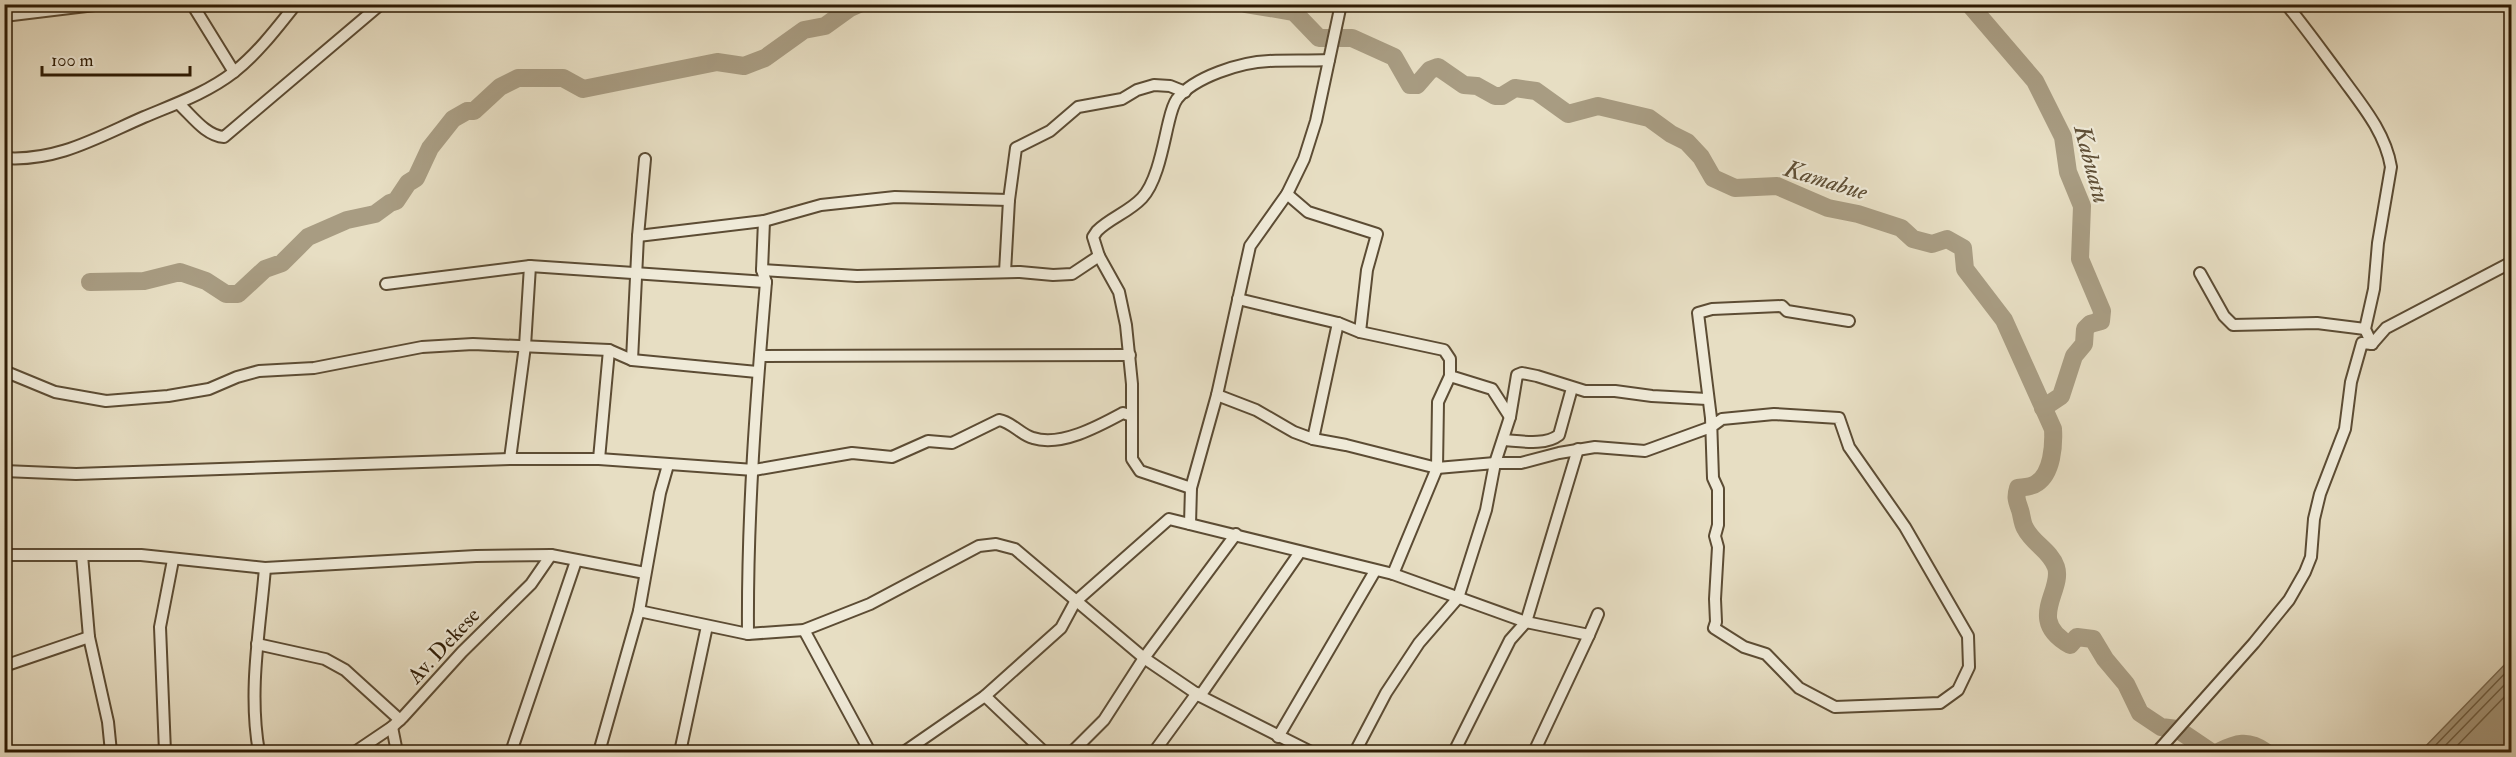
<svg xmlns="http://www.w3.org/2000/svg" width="2516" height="757" font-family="'IM FELL Double Pica',serif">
<rect width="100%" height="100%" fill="#e7dec3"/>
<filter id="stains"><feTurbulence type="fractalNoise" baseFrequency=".00333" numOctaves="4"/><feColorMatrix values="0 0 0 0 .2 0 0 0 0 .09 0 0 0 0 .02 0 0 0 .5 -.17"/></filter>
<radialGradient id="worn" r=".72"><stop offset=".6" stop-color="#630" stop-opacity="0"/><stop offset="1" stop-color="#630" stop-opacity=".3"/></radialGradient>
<path fill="#a89c82" stroke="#776850" stroke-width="1.5" d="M2511,658V752H2420Z"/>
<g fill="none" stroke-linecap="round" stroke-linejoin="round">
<g stroke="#6b5c43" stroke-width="1.5">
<path d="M2429,752L2512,666"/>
<path d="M2439,752L2512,677"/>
<path d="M2451,752L2512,689"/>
</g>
<g stroke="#a89c82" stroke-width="18">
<path d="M1246,4L1294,12L1319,38H1352L1394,57L1410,85H1417L1430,70L1438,67L1464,85L1477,86L1495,96H1502L1515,88L1536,91L1568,114L1598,106L1649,118L1671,134L1687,142L1701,157L1713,178L1735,188L1777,186L1828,208L1858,214L1901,228L1913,239L1932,244L1947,239L1963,248L1965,269L2004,320L2053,429C2054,446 2052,473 2037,483C2032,487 2024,487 2018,488C2015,498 2017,501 2020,510C2022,516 2022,523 2025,528C2033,544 2050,550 2056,567C2064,591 2025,620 2070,645L2077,637L2093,639L2105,659L2126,684L2140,713L2161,727L2177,729L2211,752"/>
<path d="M1969,4L2035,81L2063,137L2068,172L2082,206L2080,259L2102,311L2101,321L2090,324L2085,329L2084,344L2074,356L2061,396L2043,408"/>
<path d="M90,282L144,281L180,272L206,281L226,294H238L265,269L282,263L308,237L347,220L375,214L390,203L396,201L408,183L416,178L430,148L453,119L467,111H474L500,87L518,78H563L583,89L717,62L744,66L765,58L804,30L825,26L850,8L859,4"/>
<path d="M2218,752C2236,743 2248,739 2266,752"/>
</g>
<g stroke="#5c4c34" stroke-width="14">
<g id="street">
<path d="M192,4L234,72"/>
<path d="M2286,4C2305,27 2322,51 2340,75C2360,103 2385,131 2391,167L2378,243L2374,289L2365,329L2372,344"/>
<path d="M4,16L103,4"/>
<path d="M179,104C192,116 206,136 224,137L381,4"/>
<path d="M4,158C57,162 98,137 144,117C175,104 207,93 234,72C258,53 277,28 296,4"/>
<path d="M1287,194L1308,212L1377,234L1367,270L1360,332"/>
<path d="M638,236L764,221L821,205L895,197L1009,200"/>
<path d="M1099,256L1119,292L1126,325L1132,384V459L1140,471L1191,488"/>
<path d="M762,270L857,276L1020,272L1053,275L1072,274L1099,256L1093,237L1097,231C1110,218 1129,212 1142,198C1157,182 1163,146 1168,125C1170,117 1172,106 1177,99C1194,77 1241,62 1269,61C1289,60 1308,61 1329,60"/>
<path d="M1005,272L1009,200L1016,148L1050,131L1078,107L1122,99L1137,90L1154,85L1170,86L1185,92"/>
<path d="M2200,273L2224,316L2233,325L2317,323L2365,329"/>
<path d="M386,284L530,266L766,282"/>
<path d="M1238,299L1338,323L1360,332L1444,350L1450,359V376L1492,389L1510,417"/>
<path d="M2372,344L2386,328L2512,262"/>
<path d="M760,356L1130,355"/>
<path d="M632,360L638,236L645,159"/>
<path d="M4,371L55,392L106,401L168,396L209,389L237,377L259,371L314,368L422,347L473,344L609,350L632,360L757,372"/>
<path d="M1217,395L1256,410L1294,432L1313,439L1346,445L1437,468L1495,463H1521L1559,453L1595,447L1645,451L1711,427L1722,419L1774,414L1839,418L1849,447L1905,527L1968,636L1969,667L1958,690L1940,703L1835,707L1799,688L1766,654L1744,647L1714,628L1716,622L1715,599L1718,547L1715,536L1718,525V489L1713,478L1711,418L1698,313L1712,309L1782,306L1787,311L1849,321"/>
<path d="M1313,439L1338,323"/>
<path d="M1503,440C1520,441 1545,446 1559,435L1572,388"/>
<path d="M510,459L525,346L530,266"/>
<path d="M599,459L609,350"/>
<path d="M4,471L76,474L510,459H599L754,470L852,453L892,457L928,441L952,443L999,420C1012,422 1021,435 1033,438C1061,447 1099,426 1123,413L1132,416"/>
<path d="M1190,524L1191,488L1217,395L1250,246L1287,194L1304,159L1316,121L1341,4"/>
<path d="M4,555H141L265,568L476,556L551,555L645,573"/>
<path d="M82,555L89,637L108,722L111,752"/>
<path d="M1393,574L1437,468L1438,402L1450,376"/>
<path d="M639,611L748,634L804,630L870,604L979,546L996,544L1015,549L1144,658L1200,696L1311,752"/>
<path d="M804,630L870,752"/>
<path d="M748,634C747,517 756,399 766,282L762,270L764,221"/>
<path d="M257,644L325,659L345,670L400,720"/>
<path d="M4,666L89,637"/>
<path d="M985,696L1044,752"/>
<path d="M1200,696L1300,552"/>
<path d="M392,727L397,752"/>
<path d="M1278,737L1375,571"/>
<path d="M165,752L160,627L173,560"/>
<path d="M259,752C248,691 260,629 265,568"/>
<path d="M355,752L392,727L403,717L462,652L531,584L551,555"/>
<path d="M511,752L576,561"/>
<path d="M599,752L639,611L660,493L668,465"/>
<path d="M680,752L707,626"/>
<path d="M904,752L985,696L1061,628L1075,602L1169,519L1393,574L1526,622L1589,635L1598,614"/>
<path d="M1072,752L1104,720L1144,658L1236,534"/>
<path d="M1154,752L1197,693"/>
<path d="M1355,752L1386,693L1419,643L1458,598L1486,510L1495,463L1510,417L1517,375L1522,373L1537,376L1585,391H1615L1652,396L1707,399"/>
<path d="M1454,752L1510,640L1526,622L1578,449"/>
<path d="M1534,752L1589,635"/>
<path d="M2157,752L2254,643L2289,600L2305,572L2311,557L2314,519L2320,494L2345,429L2351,382L2362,343L2372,344"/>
</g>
</g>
<use href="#street" stroke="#efead8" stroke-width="10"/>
</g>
<g text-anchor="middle" stroke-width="4.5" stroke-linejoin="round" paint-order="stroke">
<g font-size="22" fill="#2e1b04" stroke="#efead8">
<text transform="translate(443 645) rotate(-47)" y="8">Av. Dekese</text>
</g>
<g font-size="24" font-style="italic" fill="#5f4f36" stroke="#efead8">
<text transform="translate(2092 164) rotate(75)" y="8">Kabuatu</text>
<text transform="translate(1826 180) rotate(17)" y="8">Kamabue</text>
</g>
</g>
<rect width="2516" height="757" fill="none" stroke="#e7dec3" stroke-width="24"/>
<rect x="6" y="6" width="2504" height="745" fill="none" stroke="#2e1b04" stroke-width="3"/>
<rect x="12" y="12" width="2492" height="733" fill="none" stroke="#2e1b04" stroke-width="1.5"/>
<path d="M42 66v9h148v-9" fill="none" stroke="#2e1b04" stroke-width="3"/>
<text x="51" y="66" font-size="18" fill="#2e1b04" stroke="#efead8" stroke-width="4.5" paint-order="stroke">100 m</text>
<rect width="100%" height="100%" filter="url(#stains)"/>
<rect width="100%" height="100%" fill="url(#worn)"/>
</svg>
